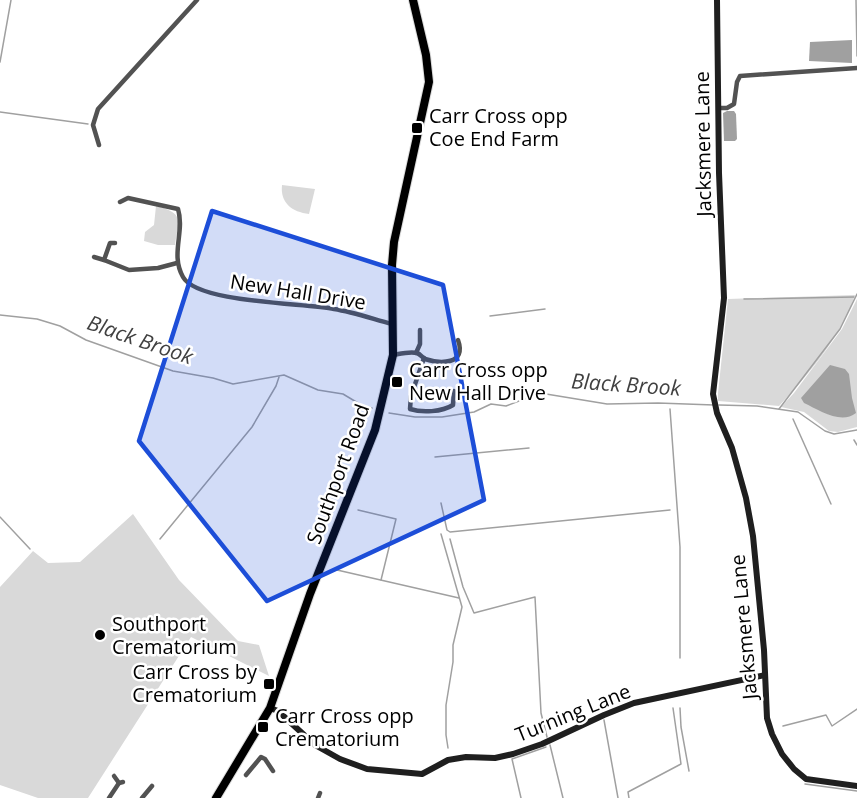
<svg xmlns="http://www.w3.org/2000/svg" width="857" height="798" font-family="'Open Sans',sans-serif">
<rect width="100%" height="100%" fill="#fff"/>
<g fill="#d9d9d9">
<path d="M282,185L315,189L309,214C292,212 280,203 282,185Z"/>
<path d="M156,206C184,213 179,219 175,245H158L144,241L145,232L154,225Z"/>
<path d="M855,295C842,335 808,375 779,406L718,401V393L728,299Z"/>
<path d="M857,299V427L838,432L829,431L804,412L781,407L794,393L842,329Z"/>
<path d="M133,514L179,580L238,641L259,645L269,676L191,637L88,798H38L0,785V587L33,551L48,563L80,562Z"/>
</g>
<g fill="#a0a0a0">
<path d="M852,40V63L809,61L810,42Z"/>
<path d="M727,111H734L736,114L737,139L735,141H724L723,113Z"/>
<path d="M830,365L845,369L849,374L852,398L856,413C841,425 819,410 804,403L801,398Z"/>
</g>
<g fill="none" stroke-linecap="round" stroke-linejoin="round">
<g stroke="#a0a0a0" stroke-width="1.5">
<path d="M856,0L857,56"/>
<path d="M0,62L11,0"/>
<path d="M0,112L88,124"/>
<path d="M744,299L854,297"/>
<path d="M0,315L37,319L60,326L86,340L173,371L213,378L233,384L284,375L318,390L343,394L363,406L372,408"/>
<path d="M490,316L545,309"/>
<path d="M719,405L757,406L798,412L825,431L834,434L857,430"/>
<path d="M670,409L680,547V658"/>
<path d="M779,409L840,329L857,294"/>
<path d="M389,413L415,417H442L474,412L491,404L506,406L540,393L607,404L658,403L714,405"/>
<path d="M793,419L831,504"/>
<path d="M854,440L857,445"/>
<path d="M435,457L529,448"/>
<path d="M441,503L447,530L450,532L670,510"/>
<path d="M358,510L396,519L381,580"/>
<path d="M0,517L30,549"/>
<path d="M441,534L462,607L453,645V662L446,705V735L448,748"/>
<path d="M160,539L252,427L276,386L279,377"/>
<path d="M450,539L463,587L474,613L535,597L541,713L547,737"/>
<path d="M337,570L459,598"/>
<path d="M680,708L681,727L689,771"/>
<path d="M604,720L618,798"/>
<path d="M783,726L826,715L832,726L857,709"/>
<path d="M550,745L563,798"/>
<path d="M805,784L857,791"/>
<path d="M521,798L512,759L546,747"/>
<path d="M629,798L628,792L681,764L673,708"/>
</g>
<g stroke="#dbdbdb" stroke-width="10">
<path id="highway" d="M216,798L270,708L310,594L375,430L393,355L392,265L394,242L429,82L426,55L413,0"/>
</g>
<g stroke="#525252" stroke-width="4.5">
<path d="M719,108H727L734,104L737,82L740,76L857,68"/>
<path d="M99,145L93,125L98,109L197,0"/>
<path d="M120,202L128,198L178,209C185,232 170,254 183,277C197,303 304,303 334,309C353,312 373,319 392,324"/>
<path d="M115,243H110L104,260L129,270L158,268L177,263"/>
<path d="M94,257L104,260"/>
<path d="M416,353L420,344V330"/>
<path d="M393,355C399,354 410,351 417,353C420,354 422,357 425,359C440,364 467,365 458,340"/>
<path d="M424,358L411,396L410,409C422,413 442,412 453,405L454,391"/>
<path d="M246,775L261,757L265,759L273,771"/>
<path d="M114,776L119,783L123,782"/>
<path d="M109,798L119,783"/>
<path d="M142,798L152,786"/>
<path d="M318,798L320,793"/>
</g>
<g stroke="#1f1f1f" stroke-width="6">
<path d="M717,0L719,173L724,298L713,394L717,413L732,448L746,498L753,536L764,650L767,718L772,734L782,754L794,769L806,779L857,786"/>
<path d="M270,708L278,711L315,745L340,759L367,769L422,774L448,760L466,757L495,758L513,754L542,744L604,715L634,703L765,675"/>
</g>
<use href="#highway" stroke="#000" stroke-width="8"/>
</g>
<path fill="#1d4ed8" fill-opacity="0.2" stroke="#1d4ed8" stroke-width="4.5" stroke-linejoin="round" d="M212,211L443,285L484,500L267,601L139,441Z"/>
<g fill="#000" stroke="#fff" stroke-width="2">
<rect x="411" y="122" width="12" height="12" rx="3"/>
<rect x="391" y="376" width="12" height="12" rx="3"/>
<circle cx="100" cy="635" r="6"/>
<rect x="263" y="678" width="12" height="12" rx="3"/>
<rect x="257" y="721" width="12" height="12" rx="3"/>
</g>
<g text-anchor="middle" stroke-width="5" stroke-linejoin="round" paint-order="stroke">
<g font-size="20" fill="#000" stroke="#fff" text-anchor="start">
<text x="429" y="123">Carr Cross opp<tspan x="429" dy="23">Coe End Farm</tspan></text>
<text x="409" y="377">Carr Cross opp<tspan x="409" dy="23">New Hall Drive</tspan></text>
<text x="112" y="631">Southport<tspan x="112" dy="23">Crematorium</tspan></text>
<text x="257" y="679" text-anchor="end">Carr Cross by<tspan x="257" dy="23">Crematorium</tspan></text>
<text x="275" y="723">Carr Cross opp<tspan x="275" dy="23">Crematorium</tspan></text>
</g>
<g font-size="20" fill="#000" stroke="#fff">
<text transform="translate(703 144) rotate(-91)" y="7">Jacksmere Lane</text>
<text transform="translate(298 292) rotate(9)" y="7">New Hall Drive</text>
<text transform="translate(338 474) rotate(-70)" y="7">Southport Road</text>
<text transform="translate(744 627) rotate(-95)" y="7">Jacksmere Lane</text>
<text transform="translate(573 713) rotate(-22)" y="7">Turning Lane</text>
</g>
<g font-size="21" font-style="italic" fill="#414141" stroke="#fff">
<text transform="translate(140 340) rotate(19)" y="7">Black Brook</text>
<text transform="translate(626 385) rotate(4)" y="7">Black Brook</text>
</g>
</g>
</svg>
